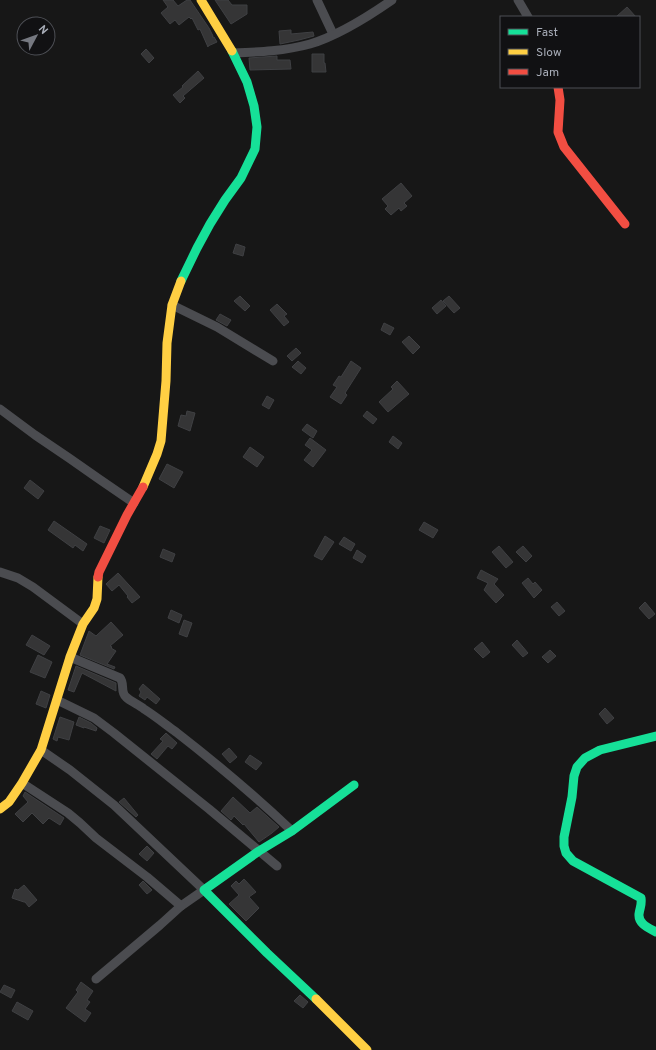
<svg xmlns="http://www.w3.org/2000/svg" width="656" height="1050" font-family="Overpass,sans-serif">
<rect width="100%" height="100%" fill="#171717"/>
<g fill="#353536" stroke="#3f4043">
<path d="M163,0H173L178,6L187,0H190L209,28L213,36L212,37H214L217,42L208,46V47L200,29L198,30L192,18L191,19L189,17L179,25L175,20L170,24L161,13L168,7Z"/>
<path d="M215,0H228L232,5H247V14L231,24Z"/>
<path d="M627,7L636,17H616Z"/>
<path d="M291,30V34L313,32L314,36L299,40L280,44L279,31Z"/>
<path d="M146,49L154,58L149,63L141,54Z"/>
<path d="M312,54H324V63H325L326,72H312Z"/>
<path d="M277,56V60H290L291,69L250,70L249,58Z"/>
<path d="M198,71L204,78L183,96L185,98L180,103L173,95L183,87L182,86Z"/>
<path d="M401,183L412,196L404,203L407,206L401,211L399,208L391,215L385,209L388,206L382,199Z"/>
<path d="M236,244L245,247L243,256L233,253Z"/>
<path d="M240,296L250,306L245,311L234,301Z"/>
<path d="M449,296L460,308L454,313L443,301Z"/>
<path d="M441,300L446,306L437,314L432,308Z"/>
<path d="M277,304L287,314L284,316L289,322L284,326L270,310Z"/>
<path d="M220,314L231,320L227,326L216,320Z"/>
<path d="M384,323L394,328L390,335L381,330Z"/>
<path d="M409,336L420,347L413,354L402,342Z"/>
<path d="M296,348L301,353L292,361L287,356Z"/>
<path d="M298,361L306,368L301,374L292,367Z"/>
<path d="M351,361L361,368L345,393L347,395L341,404L330,397L337,387L333,385L339,376L341,377Z"/>
<path d="M397,381L409,394L388,412L379,402L393,389L391,387Z"/>
<path d="M267,396L274,400L269,409L262,405Z"/>
<path d="M187,411L195,413L190,431L178,426L181,415L186,416Z"/>
<path d="M367,411L377,419L373,424L363,416Z"/>
<path d="M307,424L317,431L313,438L302,430Z"/>
<path d="M393,436L402,443L398,449L389,442Z"/>
<path d="M310,438L326,450L313,467L304,460L312,450L305,445Z"/>
<path d="M250,447L264,457L257,467L243,457Z"/>
<path d="M167,464L183,472L174,488L159,479Z"/>
<path d="M30,480L44,491L38,499L24,488Z"/>
<path d="M54,521L87,544L83,551L75,545L73,548L48,530Z"/>
<path d="M424,522L438,530L433,538L419,530Z"/>
<path d="M100,526L110,530L104,543L94,538Z"/>
<path d="M325,536L334,542L322,560L314,556Z"/>
<path d="M344,537L355,544L351,551L339,544Z"/>
<path d="M499,546L513,562L506,568L492,552Z"/>
<path d="M523,546L532,556L526,562L516,552Z"/>
<path d="M163,549L175,554L172,562L160,557Z"/>
<path d="M357,550L366,556L362,563L353,558Z"/>
<path d="M481,570L498,579L494,584L504,595L496,603L484,590L488,583L477,578Z"/>
<path d="M118,573L140,597L132,603L127,597L128,596L119,585L112,591L106,584Z"/>
<path d="M528,578L533,584L535,582L542,590L534,598L522,583Z"/>
<path d="M557,602L565,611L559,616L551,607Z"/>
<path d="M645,602L655,614L649,619L639,608Z"/>
<path d="M171,610L182,615L179,623L168,618Z"/>
<path d="M184,620L192,623L187,637L179,634Z"/>
<path d="M111,622L123,635L110,646L112,647L111,648L116,651L107,664L115,667L114,669L80,655L89,631L96,636Z"/>
<path d="M32,635L50,646L44,655L26,645Z"/>
<path d="M517,640L528,653L523,657L512,645Z"/>
<path d="M482,642L490,652L483,658L474,649Z"/>
<path d="M550,650L556,656L548,663L542,657Z"/>
<path d="M38,655L52,662L45,678L30,672Z"/>
<path d="M76,666L116,683V691L82,673L74,692L68,690Z"/>
<path d="M143,684L160,699L156,704L147,697L145,700L139,696L141,692L139,689Z"/>
<path d="M41,691L50,695L46,708L36,704Z"/>
<path d="M605,708L614,718L607,724L599,714Z"/>
<path d="M60,717L74,722L69,740L58,737L57,741L53,739Z"/>
<path d="M79,717L91,723L97,728L96,731L84,727V728L76,725Z"/>
<path d="M166,733L177,743L172,749L168,746L157,759L151,754L163,741L160,739Z"/>
<path d="M229,748L237,757L230,763L222,754Z"/>
<path d="M250,755L262,763L256,770L245,762Z"/>
<path d="M25,792L64,818L60,825L49,818L43,824L32,813L23,822L15,814L28,802L23,796Z"/>
<path d="M233,797L250,813L257,807L279,827L272,833L259,842L244,824L243,825L234,816L231,820L221,811Z"/>
<path d="M124,798L138,815L136,817L119,802Z"/>
<path d="M147,846L154,853L147,861L139,854Z"/>
<path d="M244,879L256,892L249,897L259,908L246,921L229,904L239,895L231,886L236,881L239,884Z"/>
<path d="M143,881L152,890L147,894L139,885Z"/>
<path d="M24,885L37,900L29,907L25,902H24L12,898L15,889L18,890Z"/>
<path d="M81,982L93,991L87,1000L90,1002L85,1009L91,1013L85,1022L66,1008L78,992L76,990Z"/>
<path d="M4,985L15,990L11,998L0,992Z"/>
<path d="M300,995L308,1002L303,1008L294,1001Z"/>
<path d="M17,1002L33,1011L28,1020L12,1011Z"/>
</g>
<g fill="none" stroke-linecap="round" stroke-linejoin="round">
<g stroke="#4b4c50" stroke-width="9">
<path d="M317,0L333,34"/>
<path d="M518,0L528,17"/>
<path d="M233,53C259,52 285,51 310,44C337,36 369,16 392,0"/>
<path d="M172,305L217,327L273,361"/>
<path d="M0,409L35,435L69,458L99,479L134,503"/>
<path d="M0,572L18,578L33,587L83,624"/>
<path d="M70,657L120,678C125,684 120,692 126,697C130,701 139,705 144,709C155,716 165,724 176,732C216,763 255,796 292,831"/>
<path d="M57,700L94,718L114,733L209,809L277,866"/>
<path d="M41,750L70,770L114,805L204,890L181,906L160,925L96,979"/>
<path d="M22,783L68,813L80,823L96,838L147,877L181,906"/>
</g>
<g stroke="#16e098" stroke-width="9">
<path d="M181,281L197,248L210,224L225,200L241,178L255,149L257,127L254,106L247,82L232,51"/>
<path d="M656,736L600,750L585,758L577,767L574,776L572,797L564,837V846L566,853L573,861L641,898C642,905 640,907 639,914C638,924 649,928 656,932"/>
<path d="M316,999L267,953L204,890L259,851L292,831L354,785"/>
</g>
<g stroke="#ffcf43" stroke-width="9">
<path d="M201,0L232,51"/>
<path d="M143,487L157,454L161,441L166,381L167,343L172,305L181,281"/>
<path d="M0,809L9,802L22,783L41,750L70,657L83,624L94,608L97,599L98,577"/>
<path d="M316,999L367,1050"/>
</g>
<g stroke="#f24e42" stroke-width="9">
<path d="M558,87L560,100L558,132L564,147L625,224"/>
<path d="M98,577L99,572L127,515L143,487"/>
</g>
</g>
<rect x="500" y="16" width="140" height="72" fill="#111113" stroke="#4d4f55"/>
<rect x="508" y="29" width="20" height="6" fill="#16e098" stroke="#4d4f55"/>
<text x="536" y="36" font-size="12" fill="#a8adb8">Fast</text>
<rect x="508" y="49" width="20" height="6" fill="#ffcf43" stroke="#4d4f55"/>
<text x="536" y="56" font-size="12" fill="#a8adb8">Slow</text>
<rect x="508" y="69" width="20" height="6" fill="#f24e42" stroke="#4d4f55"/>
<text x="536" y="76" font-size="12" fill="#a8adb8">Jam</text>
<g transform="translate(36 36) rotate(49)"><circle r="19" fill="#111113" stroke="#4d4f55"/>
<path d="M0-3L7 15L0 10L-7 15Z" fill="#757880"/>
<text y="-6" font-size="11" font-weight="bold" text-anchor="middle" fill="#a8adb8">N</text>
</g>
</svg>
